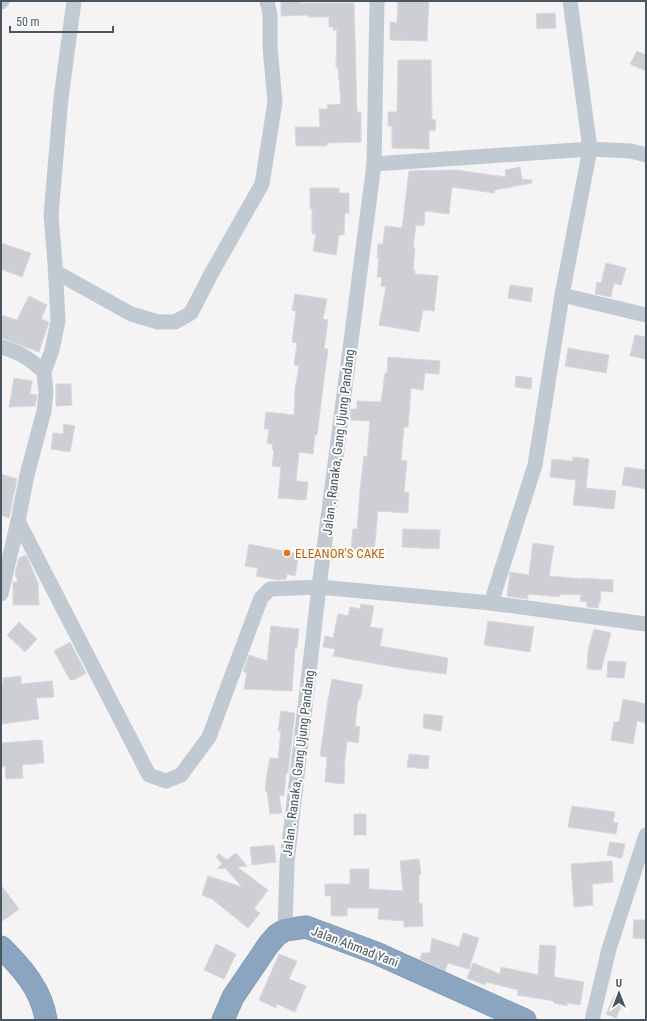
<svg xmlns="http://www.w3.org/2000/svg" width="647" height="1021" font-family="'Roboto Condensed',sans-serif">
<rect width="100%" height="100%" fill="#f5f3f3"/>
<g fill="#cdcfd5" stroke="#d7d9de">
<path d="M281,1H301V3H354L357,112H361V142L327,143V146H296L295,127H320L319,109H328L327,105L341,104L338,67H336L337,30H333V27H329V17H308V15L281,16Z"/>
<path d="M398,1H429L427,41L390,40V22L397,23Z"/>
<path d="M555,13L556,28L537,29L536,14Z"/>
<path d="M637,51L646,55V71L630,64Z"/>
<path d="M398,60H431L432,119L436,120L435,131L429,130V149L392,148V126H388V112H397Z"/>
<path d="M520,167L522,179L532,180V183L495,190L494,193L452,187L449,214L425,211L424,226L416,225L413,248H415L413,270H415V274L438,276L434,311L423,310L419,332L379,325L386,287L381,286L382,277H377L379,258H377L378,244H383L385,226L402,228L409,171L456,170L506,177L505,170Z"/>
<path d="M310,188H339V193H349V213H345L344,235H339L336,255L313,251L316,234H312V209H310Z"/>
<path d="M1,243L31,253L22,277L1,269Z"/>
<path d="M606,263L626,268L621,285L614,283L611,297L595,294L597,282L601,283Z"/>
<path d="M510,285L533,288L531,302L508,298Z"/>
<path d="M295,294L327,299L323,319L328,320L324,349H328L317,435H315L313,454L299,452L296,481L308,482L306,500L278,498L281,467L272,466L274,450L272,449L273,444L267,443L269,429H264L266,412L294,415L295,389L299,366L294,365L297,343L292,342L296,311L292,310Z"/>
<path d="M29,296L47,305L41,319L49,322L39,352L1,338V315L17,320Z"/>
<path d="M635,335L646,337V359L630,356Z"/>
<path d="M568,348L609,355L606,373L565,366Z"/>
<path d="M388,357L440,361L439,374L425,373L423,390L411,388L408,427H404L401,460L407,461L404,492L409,493L408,513L378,511L374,552L351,550L353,529H357L360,490L364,456L367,457L370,421L350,420L351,409H357V401L381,402L385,373H387Z"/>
<path d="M516,376L532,378L531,389L515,387Z"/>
<path d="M14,378L32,381L30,394L37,395L35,406L9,407Z"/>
<path d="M56,384H71L72,405L56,406Z"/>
<path d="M64,424L75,426L70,452L51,449L53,433L63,434Z"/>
<path d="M573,457L589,459L586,488L616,491L614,509L573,505L576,480L550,477L552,459L573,461Z"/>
<path d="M625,467L646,470V489L622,485Z"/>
<path d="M1,474L17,479L9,518L1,515Z"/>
<path d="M403,529L440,530L439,549L402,547Z"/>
<path d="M533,543L554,546L549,576L582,579V578L613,580V592L601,591L600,603L599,602L598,608L587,607V602L580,601L581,595L560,594V597L528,594V599L507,596L510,572L529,575Z"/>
<path d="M249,544L299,554L295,576L287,574L286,579L277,580L256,576L258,568L245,566Z"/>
<path d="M26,555L38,583L39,605H13V582H18L15,574L19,558Z"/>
<path d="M361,604L374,606L370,627L383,629L380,646L448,658L446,674L406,669L333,656L335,649L323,647L325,636L333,638L338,614L348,616L350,607L360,609Z"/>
<path d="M488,621L534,627L530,652L484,645Z"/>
<path d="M19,622L37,639L25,652L7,635Z"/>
<path d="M271,626L299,629L297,648H295L292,691L244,689L247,673L243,671L249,655L267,661Z"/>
<path d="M594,629L611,633L601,670L587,669L588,650Z"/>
<path d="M70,642L86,673L74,680H70L54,651Z"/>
<path d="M608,661L626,662L624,678L607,677Z"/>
<path d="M21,676V684L52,681L54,697L36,698L39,719L1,724V686L3,685V678Z"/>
<path d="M332,679L363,685L360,700L358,699L355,726L360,727L358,743L347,741L344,767L345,768L344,784L325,782L327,757L320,756L328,700Z"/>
<path d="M623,699L646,704V723L637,721L633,744L611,740L614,722H619Z"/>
<path d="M281,711L295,713L288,773H286L284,796L279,795L282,813L270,814L267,791H265L267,773L270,758L278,759L281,731H278Z"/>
<path d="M424,714L443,716L441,731L423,728Z"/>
<path d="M42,740L44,763L22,765L23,778L6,779L5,766L1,767V743Z"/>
<path d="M409,754L429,756L428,769L407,767Z"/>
<path d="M572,806L615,812L613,822L618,823L616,834L568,827Z"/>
<rect x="354" y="814" width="12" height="21"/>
<path d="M610,842L625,844L622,858L607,855Z"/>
<path d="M274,845L276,862L252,865L250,847Z"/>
<path d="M236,853L247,866L237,867L268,890L254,909L260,913L248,928L212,899L202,895L208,876L242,887L225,868L217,869L222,864L216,857L219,854L227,860Z"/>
<path d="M419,859L421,874L419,875V904L422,903L423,926L404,927V921L378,919L379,908H347V916H331V896H325V884H350V869H369V889L403,891L400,861Z"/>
<path d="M612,861L613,882L592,884L593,905L574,907L571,864Z"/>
<path d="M1,885L19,909L1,922Z"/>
<path d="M634,920H646V939L633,938Z"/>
<path d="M463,933L479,938L469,969L448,963L445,971L420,959L422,953H430L432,938L459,947Z"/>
<path d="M216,944L236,954L224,979L204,970Z"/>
<path d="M540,945L556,946L554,977L584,982L580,1005L567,1003V1006L554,1003V1001L517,995L518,990L486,982L485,985L467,978L473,963L500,974L501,967L538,975Z"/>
<path d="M279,954L297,961L289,979L306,986L295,1012L277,1004L276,1008L259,1000Z"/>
<path d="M614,996L624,1000L616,1018L606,1014Z"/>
</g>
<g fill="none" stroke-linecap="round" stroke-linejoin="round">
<g stroke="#7690ad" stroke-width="23">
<g id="highway">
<path d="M1,947C22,968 42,990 46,1020"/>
<path d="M223,1020L233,997L269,944L277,935L285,930L306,927L376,953L525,1020"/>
</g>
</g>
<g stroke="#c1cad2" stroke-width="15">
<path d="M1,2L2,1"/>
<path d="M374,164L590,149L631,151L646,155"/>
<path d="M56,272L131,314L158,322H175L191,313L211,274L262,184L275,102L270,47V15L267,1"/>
<path d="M562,295L646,315"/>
<path d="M1,347C21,353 29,358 44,372L46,392L44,411L27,475L18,521L1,594"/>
<path d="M44,372L52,350L58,321L55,263L51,215L61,98L74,1"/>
<path d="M18,521L149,775L166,781L181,775L209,737L261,598L270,589L319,587L491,603L646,624"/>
<path d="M491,603L535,465L562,295L590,149L570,1"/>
<path d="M285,930L287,862L319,587L374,164L377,1"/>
<path d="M592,1020L609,949L646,835"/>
</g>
<use href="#highway" stroke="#8ba5c1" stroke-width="22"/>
</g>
<circle fill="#e8710a" stroke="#fff" stroke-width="1.5" cx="287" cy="553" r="4"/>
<g text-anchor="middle" stroke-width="4" stroke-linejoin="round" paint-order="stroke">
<g font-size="13" fill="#4a5661" stroke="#fff">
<text transform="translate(338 442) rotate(-83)" y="5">Jalan . Ranaka, Gang Ujung Pandang</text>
<text transform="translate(298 763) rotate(-83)" y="5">Jalan . Ranaka, Gang Ujung Pandang</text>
<text transform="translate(355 946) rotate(21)" y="5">Jalan Ahmad Yani</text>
</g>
<g font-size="13" fill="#c56008" stroke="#fff" text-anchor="start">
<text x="295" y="558">ELEANOR'S CAKE</text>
</g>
</g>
<rect width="647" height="1021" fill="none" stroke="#4a5661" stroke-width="4"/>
<g transform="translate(619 993)" stroke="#ffffff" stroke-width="3" paint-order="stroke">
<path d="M0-3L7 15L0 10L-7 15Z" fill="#4a5661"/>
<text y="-6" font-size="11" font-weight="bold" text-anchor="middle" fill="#4a5661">U</text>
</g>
<path d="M10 26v6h103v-6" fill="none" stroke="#4a5661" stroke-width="2"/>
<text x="16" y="26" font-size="12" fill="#4a5661" stroke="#ffffff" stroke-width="3" paint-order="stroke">50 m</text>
</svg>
